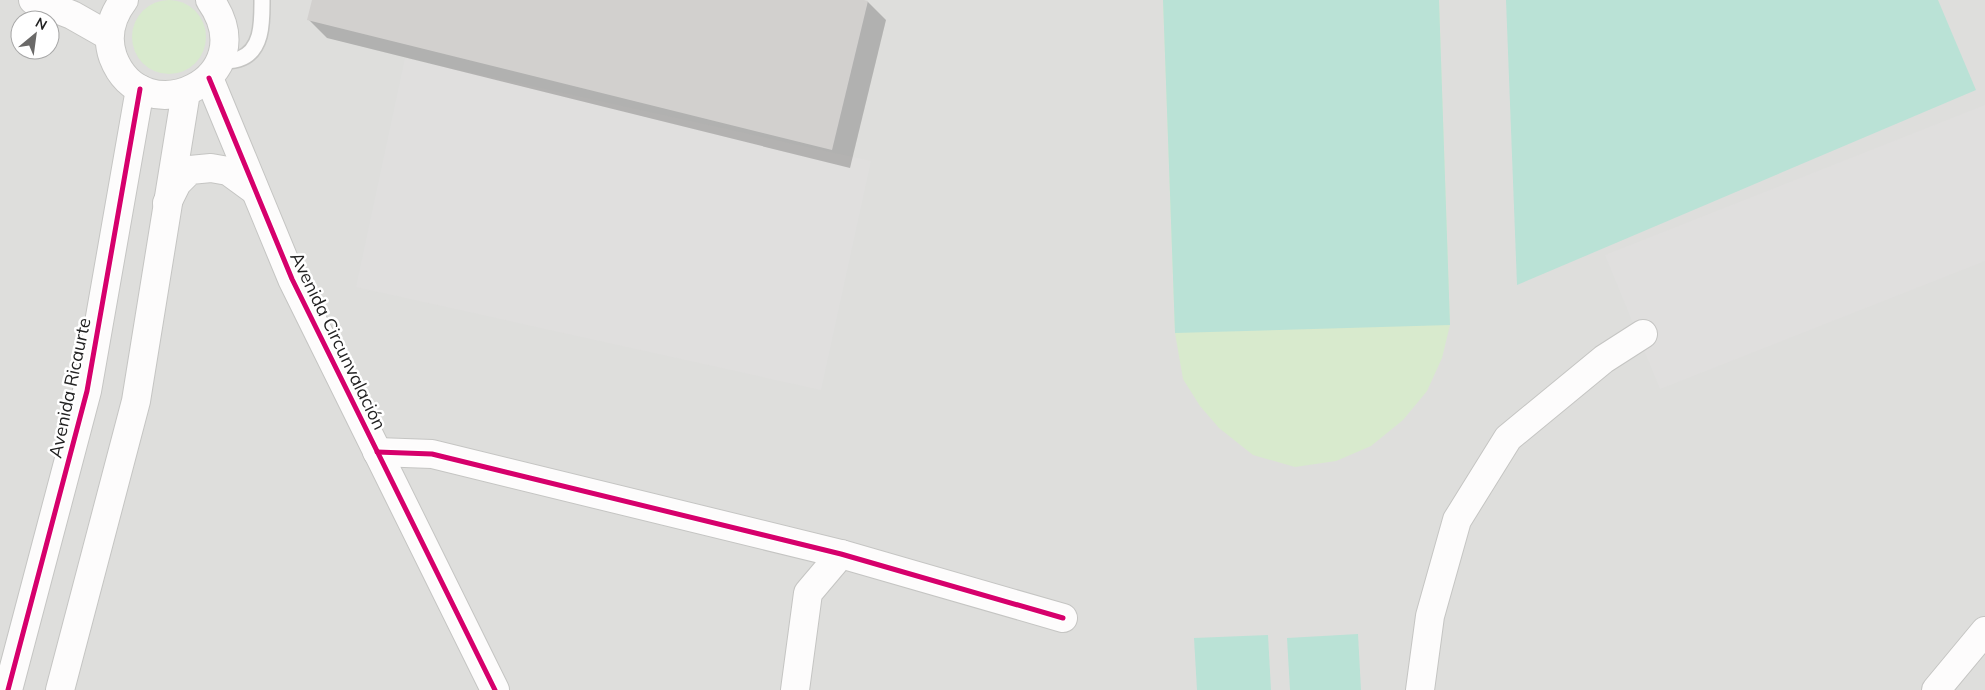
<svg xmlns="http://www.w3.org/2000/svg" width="1985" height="690" font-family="Mulish,sans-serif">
<rect width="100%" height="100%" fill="#efeeeb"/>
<path fill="#dededc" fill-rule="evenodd" d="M0,0H1985V690H0ZM20,20H50V50H20Z"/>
<g fill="#d8eacd">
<circle cx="169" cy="37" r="37"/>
<path d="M1163,0H1439L1450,325L1442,358L1427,391L1403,420L1371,446L1336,461L1295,467L1253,455L1219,428L1200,406L1183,379L1175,333Z"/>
</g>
<g fill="#bae2d6">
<path d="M1163,0H1439L1450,325L1175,333Z"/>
<path d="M1506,0H1938L1976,90L1517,285Z"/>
<path d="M1358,634L1361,690H1290L1287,638Z"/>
<path d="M1268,635L1271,690H1197L1194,638Z"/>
</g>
<g fill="#e0dfde">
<path d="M405,58L871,161L821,390L356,287Z"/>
<path d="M1985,105V261L1660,389L1605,255Z"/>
</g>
<path fill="#0003" d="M313,0H859L868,2L886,20L850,168L327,38L308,19Z"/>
<path fill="#d2d0ce" d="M312,0H864L868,1L832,150L307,20Z"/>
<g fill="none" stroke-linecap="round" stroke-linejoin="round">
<g stroke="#c5c5c3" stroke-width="18">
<path id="service" d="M220,62C226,61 233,61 239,59C263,51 262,21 262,0"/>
</g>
<g stroke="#c5c5c3" stroke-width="30">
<g id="minor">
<path d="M377,452L432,454L841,554L1063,618"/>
<path d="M8,690L87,391L140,89"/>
<path d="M60,690L136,401L186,92"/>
<path d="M795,690L808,593L841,554"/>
<path d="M1420,690L1430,616L1457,520L1508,438L1604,359L1643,334"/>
<path d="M1936,690L1985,631"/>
</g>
</g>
<g stroke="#c5c5c3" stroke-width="30">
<g id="tertiary">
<path d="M33,0L72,15L109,36"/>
<path d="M124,0C111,17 106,37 113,57C143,136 266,79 210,0"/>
<path d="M209,78L292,279L495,690"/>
<path d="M167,203L177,183L190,170L211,168L228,171L254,190"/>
</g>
</g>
<use href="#service" stroke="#fdfcfc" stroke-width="15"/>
<use href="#minor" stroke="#fdfcfc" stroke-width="28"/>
<use href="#tertiary" stroke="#fdfcfc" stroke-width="28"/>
<g stroke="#fff" stroke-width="8">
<g id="cycleway">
<path d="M209,78L292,279L495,690"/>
<path d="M377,452L432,454L841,554L1063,618"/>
<path d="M8,690L87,391L140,89"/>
</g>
</g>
<use href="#cycleway" stroke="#d6006c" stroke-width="5"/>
</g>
<g text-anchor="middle" stroke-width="5" stroke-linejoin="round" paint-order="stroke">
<g font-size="18" fill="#222" stroke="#fff">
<text transform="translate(338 341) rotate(64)" y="6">Avenida Circunvalación</text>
<text transform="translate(70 388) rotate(-78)" y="6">Avenida Ricaurte</text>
</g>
</g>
<g transform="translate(35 35) rotate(29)"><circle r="24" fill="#ffffff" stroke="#a7a7a7"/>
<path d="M0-4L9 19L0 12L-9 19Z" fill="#6a6968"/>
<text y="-8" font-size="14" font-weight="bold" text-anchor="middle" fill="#222222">N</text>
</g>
</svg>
